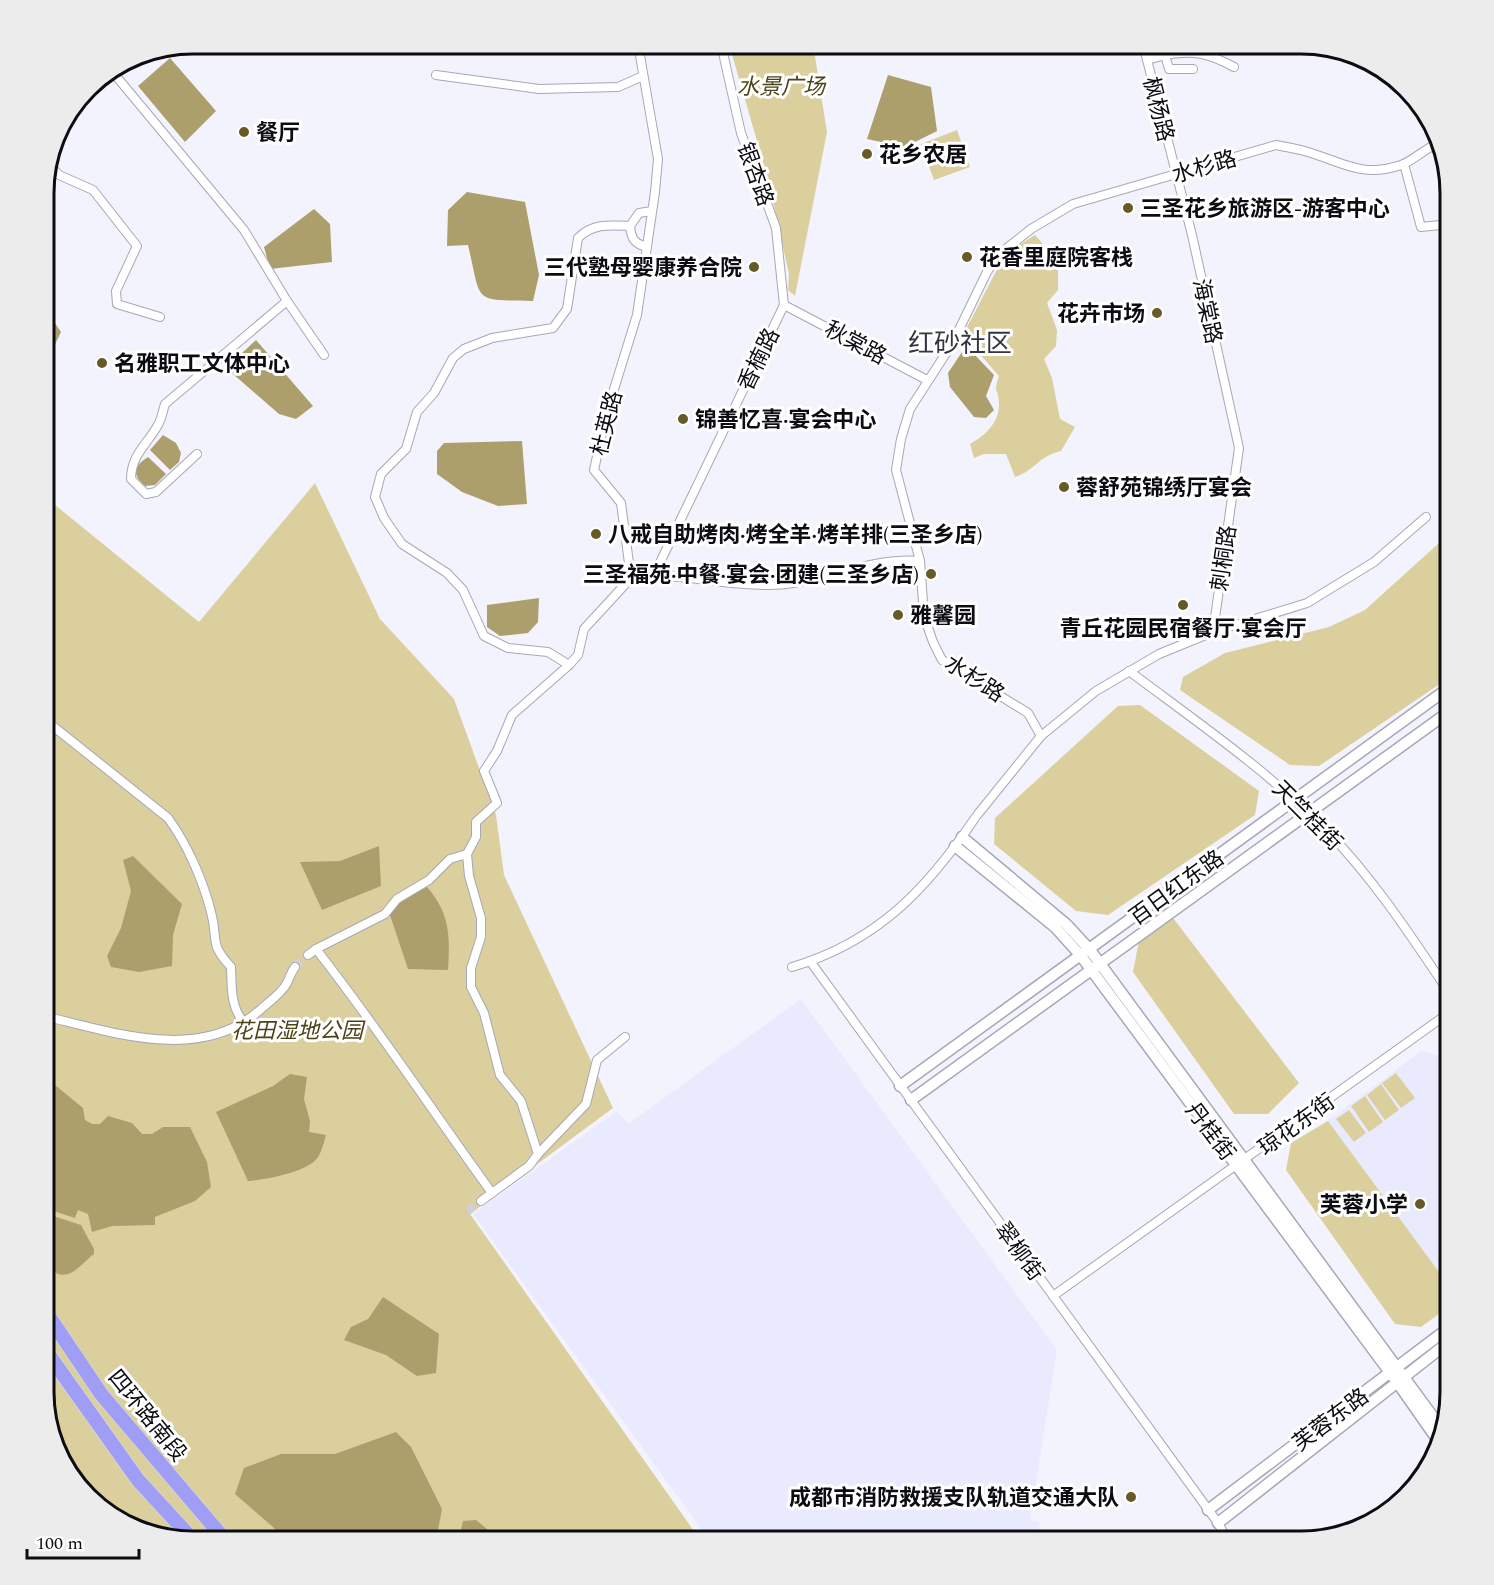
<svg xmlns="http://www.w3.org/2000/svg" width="1494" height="1585" font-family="Spectral,'Noto Sans SC',serif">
<rect width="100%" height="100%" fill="#f2f3fd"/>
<g fill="#eaeaff">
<path d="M801,999L1057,1350L1030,1520L1040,1522L1036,1541H710L473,1214L617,1111L628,1124Z"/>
<path d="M1421,1051L1450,1058V1287L1328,1121Z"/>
</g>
<g fill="#dbcf9e">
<path d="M729,44H813L827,132L795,296L788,290L789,274L768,179Z"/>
<path d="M957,130L970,167L934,180L921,144Z"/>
<path d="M1035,235L1042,243L1049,270L1058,267V290L1047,303L1057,330L1056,346L1044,359L1052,378L1060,419L1075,427L1061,451C1037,457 1036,470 1015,477L1006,454H984L974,458L970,444C986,435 1000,422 999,402C998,388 993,393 999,376L963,335L1005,254Z"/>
<path d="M315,483L380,619L454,699L496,815L504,875L613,1108L470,1214L701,1541H193L127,1526L80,1490L55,1449L44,1393V496L199,622Z"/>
<path d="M1450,542V677L1319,766L1290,765L1180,690L1183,677L1225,653L1329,627L1365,610L1439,543Z"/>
<path d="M1140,705L1259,791L1255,815L1108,915L1076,911L994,844L995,818L1118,706Z"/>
<path d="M1167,910L1299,1083L1268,1114H1234L1133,972L1142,925Z"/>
<path d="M1396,1073L1415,1098L1401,1108L1382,1083Z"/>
<path d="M1381,1084L1399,1110L1385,1120L1367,1095Z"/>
<path d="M1365,1096L1383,1122L1369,1132L1351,1106Z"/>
<path d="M1349,1110L1366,1133L1354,1142L1336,1119Z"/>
<path d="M1328,1121L1450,1287V1306L1421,1327L1395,1324L1286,1170L1291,1143Z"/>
</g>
<g fill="#ac9f6b">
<path d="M170,58L216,111L185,142L138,86Z"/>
<path d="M888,75L931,87L937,131L905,147L867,139Z"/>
<path d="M467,192L525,202L539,275L533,301C471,300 482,303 468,245L447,246L448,210Z"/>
<path d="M314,209L330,224L332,262L270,269L264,247Z"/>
<path d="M44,307L61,332L44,367Z"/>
<path d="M256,340L313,406L296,419L279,414L226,368Z"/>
<path d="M962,352L973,353L994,375L986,396L994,410L986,418L974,417L950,387L948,373Z"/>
<path d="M163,435L176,443L181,453L179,462L170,470L150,450Z"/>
<path d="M522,441L527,504L498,506L462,492L437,474V451L444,443Z"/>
<path d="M148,457L166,474L155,485L145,486C132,475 133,466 148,457Z"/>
<path d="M539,598L538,622L528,633L500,636L487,627V605Z"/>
<path d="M379,846L381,886L322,910L300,862L340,861Z"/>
<path d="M133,856L182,904L173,935L172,966L139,972L111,967L107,956L121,928L131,891L123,860Z"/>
<path d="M427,887C450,913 450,936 448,970L408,969L389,912L398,901Z"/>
<path d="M44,1069V1076L83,1108L85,1120L92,1124H100L108,1116L132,1123L142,1134H152L163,1127H190L207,1162L211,1187L195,1201L155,1217V1225L112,1226L92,1232L88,1214L78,1210L75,1218L44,1208Z"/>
<path d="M290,1074L307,1077L304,1099L310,1121L309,1132L326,1135C324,1142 322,1151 318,1157C309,1172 264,1180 248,1181L216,1112L273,1086Z"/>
<path d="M44,1213L81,1225L94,1249V1254C86,1260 76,1272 68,1274C40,1282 44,1227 44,1213Z"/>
<path d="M383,1297L439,1334L436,1373L417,1376L386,1355L344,1340L351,1327L368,1319Z"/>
<path d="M396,1432L411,1447L442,1509L436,1541H285L273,1527L235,1494L244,1468L281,1454H335Z"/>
<path d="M476,1520L487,1529L493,1541H458L463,1521Z"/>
</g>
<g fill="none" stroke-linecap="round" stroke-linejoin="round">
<g stroke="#d0d0da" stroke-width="8" stroke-dasharray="8 4" stroke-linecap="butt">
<path d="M295,967L308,955"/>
<path d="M468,1211L481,1201"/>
</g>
<g stroke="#a6a7b8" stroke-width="10">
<g id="street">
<path d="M638,44L658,159L655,192L637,315L606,415L594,470L621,503L631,578C677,571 723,586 769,585C816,585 872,556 920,561"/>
<path d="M1143,44L1192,235L1239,448L1213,632"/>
<path d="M1165,55C1194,50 1208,53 1234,67"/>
<path d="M1147,60L1165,55L1169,69H1193"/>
<path d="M111,70L244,230L287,301L165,404C163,410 162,417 159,423C149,443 131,454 131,479L146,494L156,492L197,454"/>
<path d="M436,75L539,89L618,87L643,76"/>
<path d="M49,164L59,175L93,190L137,246L116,291L117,304L160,317"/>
<path d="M1404,164L1421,227L1450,224"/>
<path d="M647,247C635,244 631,239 630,226L639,213L652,211"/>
<path d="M287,301L324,355"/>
<path d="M784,305L927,380"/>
<path d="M654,575L784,305L776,228L741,133L721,44"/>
<path d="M569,665L548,652L508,648L484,636L463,590L447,573L402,544L384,518L375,497L381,474L406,449L417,412L434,393L453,358L464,349L492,338L553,328L567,309L578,238C593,223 610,225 630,226"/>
<path d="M1129,671C1197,722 1267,770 1327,831C1374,879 1413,939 1450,994"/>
<path d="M44,719L168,818C187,844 203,880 211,912C219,941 208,942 231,967C232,987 230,1006 244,1023"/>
<path d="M1041,736L1028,713L942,660L933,642L924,616L920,561L896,470L901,439L910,409L952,344L987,272L998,255L1031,229L1073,204L1276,145C1287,147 1298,149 1308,152C1344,163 1363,178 1401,165C1415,160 1426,147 1441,142"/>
<path d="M978,814L1041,736L1096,691L1159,654L1213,632L1307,603L1374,562L1426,517"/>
<path d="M316,949L385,914L397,899L429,880L450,859L467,854"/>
<path d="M308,955L316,949C378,1028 433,1112 492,1193"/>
<path d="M810,961L1218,1523L1228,1541"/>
<path d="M792,967C877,942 927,889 975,818"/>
<path d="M44,1016C112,1032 201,1064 261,1009C269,1002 282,993 287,983C290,977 291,972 295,967"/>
<path d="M538,1154L586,1104L597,1060L625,1037"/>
<path d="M481,1201L529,1166L538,1154L521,1101L500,1075L484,1013L471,987V968L481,937V918L469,876L467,854L476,837V822L497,803L484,771L497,751L512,715L569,665L578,655L584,629L631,578"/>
<path d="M1053,1296L1450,1012"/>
</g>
</g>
<g stroke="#a6a7b8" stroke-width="13">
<g id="secondary">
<path d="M962,837L1066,924L1090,950L1442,1429"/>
<path d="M955,846L1055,927L1081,956L1397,1382L1439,1442"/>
<path d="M900,1086L1450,687"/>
<path d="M911,1100L1450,711"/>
<path d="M1208,1510L1450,1327"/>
<path d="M1218,1523L1450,1341"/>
</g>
</g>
<g stroke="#d3d3d4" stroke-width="16">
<g id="highway">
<path d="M44,1309L101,1394L226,1541"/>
<path d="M44,1348L138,1480L194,1541"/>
</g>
</g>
<use href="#street" stroke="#fff" stroke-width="8"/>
<use href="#secondary" stroke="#fff" stroke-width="10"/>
<use href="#highway" stroke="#a09df5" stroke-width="14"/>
</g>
<g fill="#665a26" stroke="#fff" stroke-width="2">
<circle cx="244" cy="132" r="6"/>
<circle cx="867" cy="154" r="6"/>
<circle cx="1128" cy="208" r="6"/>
<circle cx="967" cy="257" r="6"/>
<circle cx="754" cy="267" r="6"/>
<circle cx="1157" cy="313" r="6"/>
<circle cx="102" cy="363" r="6"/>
<circle cx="683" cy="419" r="6"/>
<circle cx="1064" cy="487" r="6"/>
<circle cx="596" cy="534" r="6"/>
<circle cx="931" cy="574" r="6"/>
<circle cx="1183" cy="605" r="6"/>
<circle cx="898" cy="615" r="6"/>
<circle cx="1420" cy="1204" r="6"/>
<circle cx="1131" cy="1497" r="6"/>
</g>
<g text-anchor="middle" stroke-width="6" stroke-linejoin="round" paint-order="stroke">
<g font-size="22" font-style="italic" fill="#4d4318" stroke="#fff">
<text x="781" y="94">水景广场</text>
<text x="297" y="1038">花田湿地公园</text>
</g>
<g font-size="22" fill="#0c0c12" stroke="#fff">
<text transform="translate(1159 109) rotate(76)" y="8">枫杨路</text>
<text transform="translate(1204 166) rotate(-16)" y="8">水杉路</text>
<text transform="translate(756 174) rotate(70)" y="8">银杏路</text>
<text transform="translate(1208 311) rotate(78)" y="8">海棠路</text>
<text transform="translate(856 342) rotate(28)" y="8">秋棠路</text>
<text transform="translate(758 359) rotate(-64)" y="8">香楠路</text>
<text transform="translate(606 423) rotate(-76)" y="8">杜英路</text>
<text transform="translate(1223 558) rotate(-82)" y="8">刺桐路</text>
<text transform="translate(975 678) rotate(33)" y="8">水杉路</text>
<text transform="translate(1308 815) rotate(45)" y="8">天竺桂街</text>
<text transform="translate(1176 887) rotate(-36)" y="8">百日红东路</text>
<text transform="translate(1296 1124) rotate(-36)" y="8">琼花东街</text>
<text transform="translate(1211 1131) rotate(53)" y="8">丹桂街</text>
<text transform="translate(1020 1251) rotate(54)" y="8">翠柳街</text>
<text transform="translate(148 1415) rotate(51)" y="8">四环路南段</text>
<text transform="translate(1330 1419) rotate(-37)" y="8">芙蓉东路</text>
</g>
<g font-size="22" font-weight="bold" fill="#0c0c12" stroke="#fff" text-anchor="start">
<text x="256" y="140">餐厅</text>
<text x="879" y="162">花乡农居</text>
<text x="1140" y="216">三圣花乡旅游区-游客中心</text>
<text x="979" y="265">花香里庭院客栈</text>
<text x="742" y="275" text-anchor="end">三代塾母婴康养合院</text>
<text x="1145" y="321" text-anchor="end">花卉市场</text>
<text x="114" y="371">名雅职工文体中心</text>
<text x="695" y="427">锦善忆喜·宴会中心</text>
<text x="1076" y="495">蓉舒苑锦绣厅宴会</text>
<text x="608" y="542">八戒自助烤肉·烤全羊·烤羊排(三圣乡店)</text>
<text x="919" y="582" text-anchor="end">三圣福苑·中餐·宴会·团建(三圣乡店)</text>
<text x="910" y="623">雅馨园</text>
<text x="1183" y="636" text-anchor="middle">青丘花园民宿餐厅·宴会厅</text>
<text x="1408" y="1212" text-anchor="end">芙蓉小学</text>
<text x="1119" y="1505" text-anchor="end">成都市消防救援支队轨道交通大队</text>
</g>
<g font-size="26" fill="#343542" stroke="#fff">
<text x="960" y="352">红砂社区</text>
</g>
</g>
<path d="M0 0H1494V1585H0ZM193 54H1301A139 139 0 0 1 1440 193V1392A139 139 0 0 1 1301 1531H193A139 139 0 0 1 54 1392V193A139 139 0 0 1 193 54Z" fill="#ececec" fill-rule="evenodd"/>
<path fill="none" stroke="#0c0c12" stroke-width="3" d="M193 54H1301A139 139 0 0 1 1440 193V1392A139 139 0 0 1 1301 1531H193A139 139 0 0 1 54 1392V193A139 139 0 0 1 193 54Z"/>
<path d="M27 1549v9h112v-9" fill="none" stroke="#0c0c12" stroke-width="3"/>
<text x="36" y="1549" font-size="18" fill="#0c0c12" stroke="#ffffff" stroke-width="4.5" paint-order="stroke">100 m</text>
</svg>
